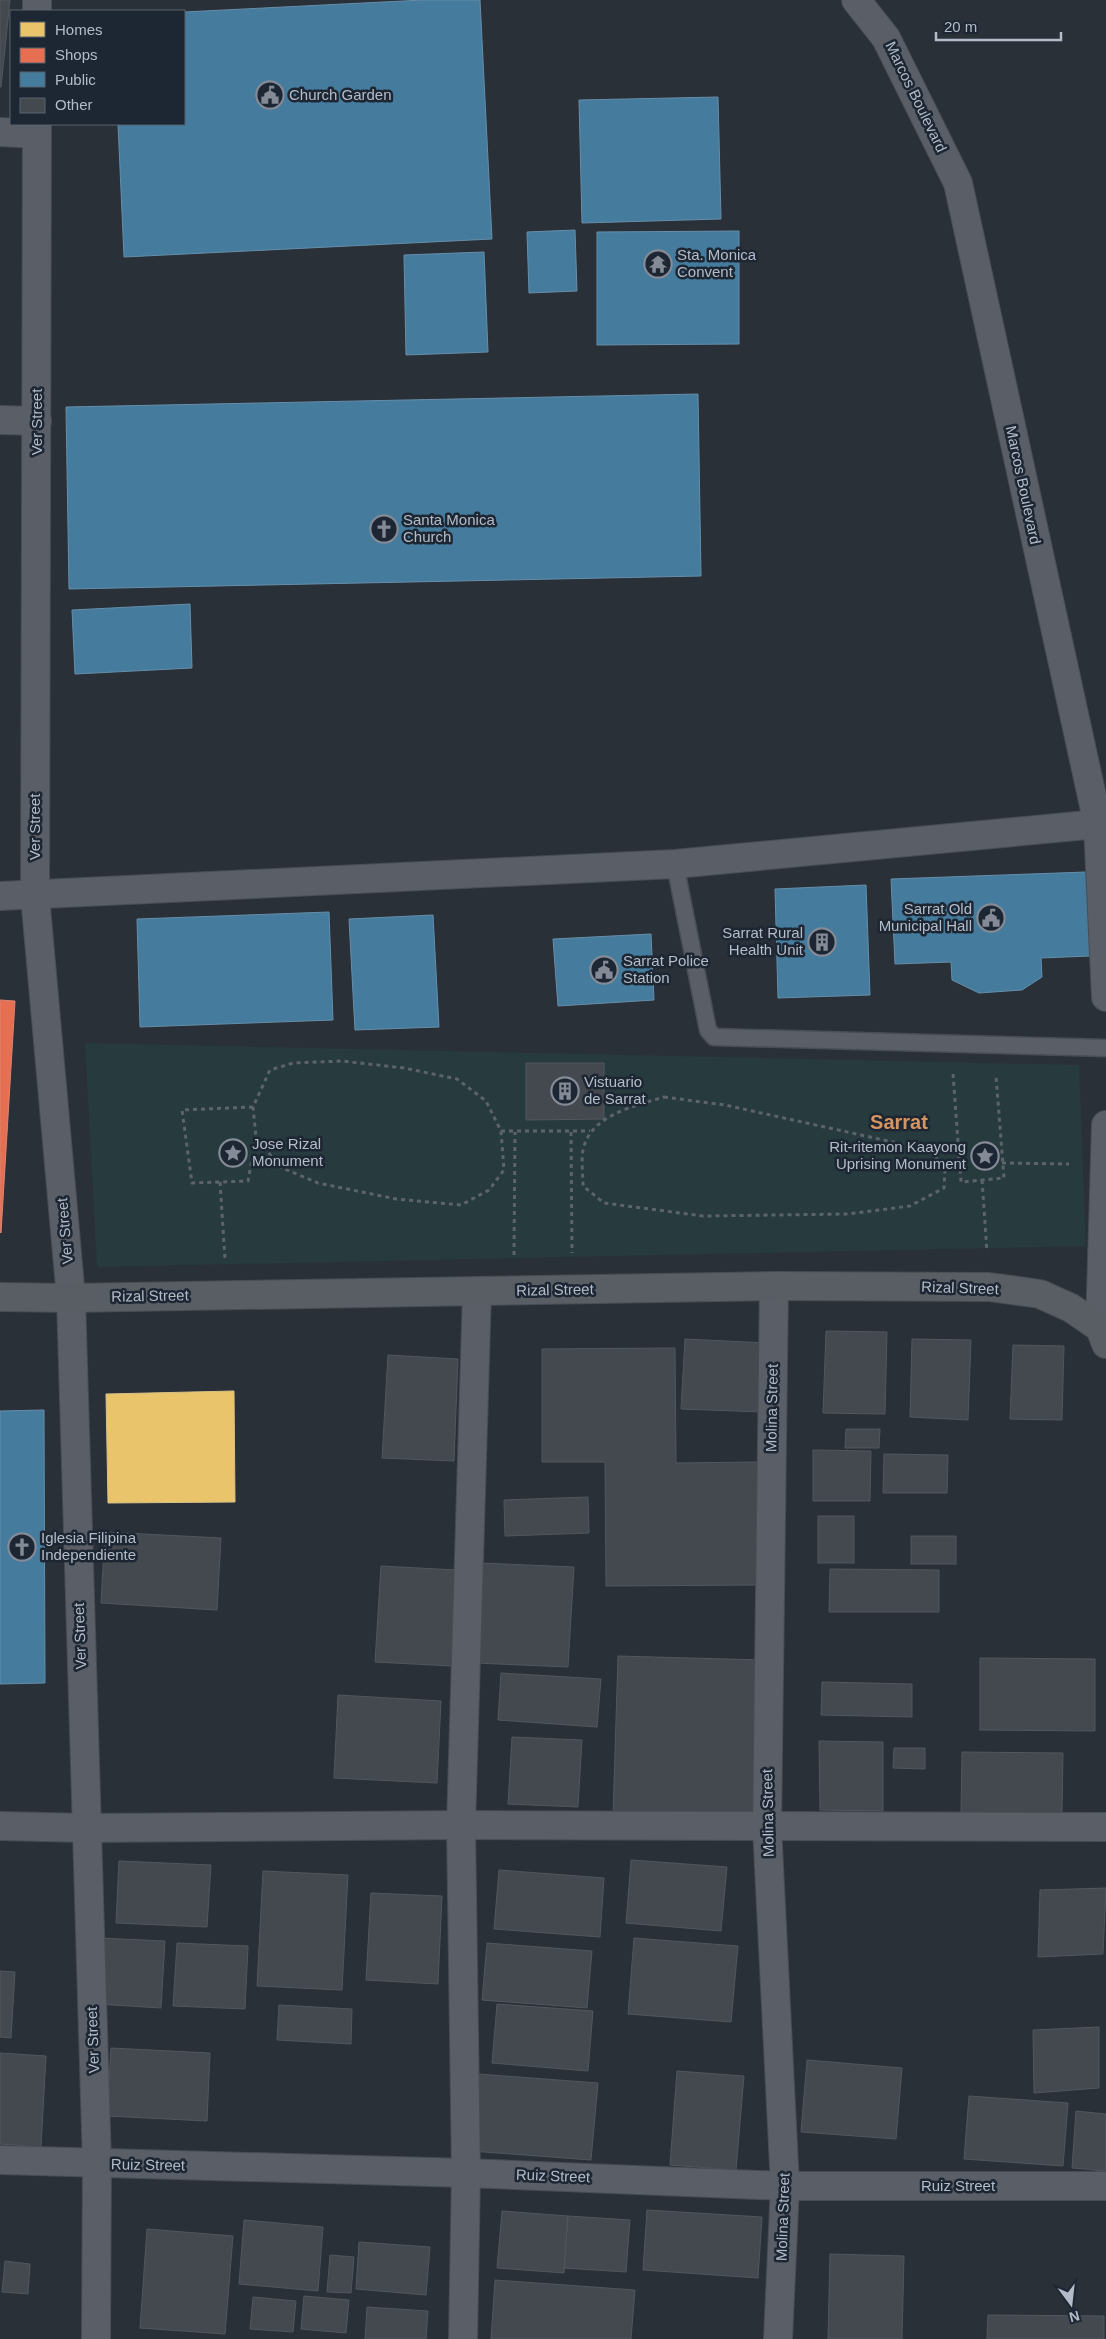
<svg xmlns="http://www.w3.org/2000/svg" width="1106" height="2339" font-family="Helvetica,sans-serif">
<rect width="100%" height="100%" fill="#2a3038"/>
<path fill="#273a3e" d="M85,1043L1079,1065L1086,1246L97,1267Z"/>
<path fill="#e9c46a" stroke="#d9c286" d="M234,1391L235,1502L108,1503L106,1394Z"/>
<path fill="#e76f51" stroke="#d88675" d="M0,1000L15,1001L1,1233L0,1232Z"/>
<g fill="#457b9d" stroke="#668eaa">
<path d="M423,0H480L492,239L124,257L118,124H184V12Z"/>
<path d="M718,97L721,219L582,223L579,100Z"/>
<path d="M575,230L577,291L529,293L527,232Z"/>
<path d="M739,231V344L597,345V232Z"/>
<path d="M484,252L488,352L406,355L404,255Z"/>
<path d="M698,394L701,576L69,589L66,407Z"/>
<path d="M190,604L192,668L75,674L72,610Z"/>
<path d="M1086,872L1090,956L1041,958L1042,977L1022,990L979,993L952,980L951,962L895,964L891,879Z"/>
<path d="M866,885L870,995L778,998L775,889Z"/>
<path d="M329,912L333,1020L140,1027L137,919Z"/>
<path d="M433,915L439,1027L355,1030L349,919Z"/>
<path d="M651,934L654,1000L558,1006L553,939Z"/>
<path d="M44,1410L45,1683L0,1684V1411Z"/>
</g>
<g fill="#444950" stroke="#52575f">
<path d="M0,0H10L1,87H0Z"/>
<path d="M526,1063H604V1119L526,1120Z"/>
<path d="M826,1331L887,1332L885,1414L823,1413Z"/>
<path d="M685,1339L766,1343L763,1412L681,1409Z"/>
<path d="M912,1339L971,1340L968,1420L910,1417Z"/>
<path d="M1013,1345L1064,1346L1062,1420L1010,1419Z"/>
<path d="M675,1348L676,1463L758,1462L759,1585L606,1586L605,1462H542V1349Z"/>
<path d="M388,1355L458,1359L454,1461L382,1458Z"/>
<path d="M846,1429H880L879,1448H845Z"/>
<path d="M813,1450L871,1451L870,1501H813Z"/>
<path d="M884,1454L948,1455L947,1493H883Z"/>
<path d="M588,1497L589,1533L505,1536L504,1500Z"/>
<rect x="818" y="1516" width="36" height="47"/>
<path d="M105,1532L221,1538L217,1610L101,1603Z"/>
<rect x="911" y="1536" width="45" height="28"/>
<path d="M480,1563L574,1567L568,1667L475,1663Z"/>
<path d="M381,1566L456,1570L452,1666L375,1662Z"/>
<path d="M830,1569L939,1570V1612H829Z"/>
<path d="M618,1656L762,1660L758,1820L613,1817Z"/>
<path d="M980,1658L1095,1659V1731L980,1730Z"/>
<path d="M501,1673L601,1679L597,1727L498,1720Z"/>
<path d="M822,1682L912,1684V1717L821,1715Z"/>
<path d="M338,1695L441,1701L437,1783L334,1778Z"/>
<path d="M512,1737L582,1740L578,1807L508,1804Z"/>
<path d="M819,1741L883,1742V1811L820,1810Z"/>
<path d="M894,1748H925V1769L893,1768Z"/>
<path d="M962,1752L1063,1753L1062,1813H961Z"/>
<path d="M631,1860L727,1867L721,1931L626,1923Z"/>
<path d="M119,1861L211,1865L207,1927L116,1923Z"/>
<path d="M499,1870L604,1878L600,1937L494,1929Z"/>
<path d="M263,1871L348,1875L342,1990L257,1986Z"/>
<path d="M1106,1888L1103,1954L1038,1957L1040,1890Z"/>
<path d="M371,1893L442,1896L438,1984L366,1980Z"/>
<path d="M100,1938L165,1941L161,2008L97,2004Z"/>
<path d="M634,1938L738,1946L731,2022L628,2014Z"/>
<path d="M177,1943L248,1946L245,2009L173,2006Z"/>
<path d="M487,1943L592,1951L587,2008L482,2000Z"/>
<path d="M0,1971L15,1972L11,2038L0,2037Z"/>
<path d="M497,2004L593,2011L588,2071L492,2063Z"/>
<path d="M279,2005L352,2009L351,2044L277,2040Z"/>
<path d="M1099,2027V2088L1034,2093L1033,2030Z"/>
<path d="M111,2048L210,2053L207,2121L107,2116Z"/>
<path d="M0,2053L46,2056L41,2147L0,2144Z"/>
<path d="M807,2060L902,2068L896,2139L801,2132Z"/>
<path d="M677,2071L744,2076L736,2170L670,2165Z"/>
<path d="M478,2074L598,2083L591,2160L471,2151Z"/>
<path d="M969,2096L1068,2103L1063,2166L964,2159Z"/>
<path d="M1076,2111L1106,2114V2171L1072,2168Z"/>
<path d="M647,2210L762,2217L758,2278L643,2270Z"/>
<path d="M502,2211L568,2216L564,2273L497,2268Z"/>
<path d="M568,2216L630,2220L626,2272L564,2268Z"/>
<path d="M244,2220L323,2227L318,2291L239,2284Z"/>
<path d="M147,2229L233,2236L225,2334L140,2328Z"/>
<path d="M359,2242L430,2247L426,2295L356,2289Z"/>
<path d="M830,2254L904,2256L902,2339H828Z"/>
<path d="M330,2255L354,2257L351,2293L327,2292Z"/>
<path d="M5,2261L30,2264L28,2294L2,2292Z"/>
<path d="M495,2280L635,2290L631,2339H491Z"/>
<path d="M304,2296L349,2300L346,2333L301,2329Z"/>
<path d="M253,2297L296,2301L293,2332L250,2329Z"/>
<path d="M367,2307L428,2311L426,2339H365Z"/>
<path d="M988,2315L1104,2316V2339H987Z"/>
</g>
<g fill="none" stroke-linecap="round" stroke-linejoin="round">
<g stroke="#484c53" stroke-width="19">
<path id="lane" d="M675,864L708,1030L714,1037L1106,1048"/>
</g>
<g stroke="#484c53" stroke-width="30">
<g id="street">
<path d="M856,0L886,38L958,183L1098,824L1106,997"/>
<path d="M37,11V0"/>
<path d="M37,124L35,896L71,1298L97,2164L96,2339"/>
<path d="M0,132L37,134"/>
<path d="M0,420L37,421"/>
<path d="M0,896L675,864L1098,824"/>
<path d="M774,1286L767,1827L785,2186L778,2339"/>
<path d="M1100,1328L1106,1125"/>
<path d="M0,1826L86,1828L461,1825L1106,1827"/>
<path d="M0,2160L466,2173L785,2186H1106"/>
<path d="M463,2339L466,2173L461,1825L477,1291"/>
</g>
</g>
<g stroke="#484c53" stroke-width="30">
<path id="secondary" d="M0,1297L71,1298L774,1286L989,1287L1040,1294L1071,1308L1100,1328L1106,1344"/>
</g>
<g stroke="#5d636a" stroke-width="3" stroke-dasharray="4 4" stroke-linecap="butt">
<path d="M953,1074L961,1182L1004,1178L996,1076"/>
<path d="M664,1097L725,1105L929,1150L945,1168L944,1188L910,1206L847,1214L703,1216L604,1203L583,1186C583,1175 581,1161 583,1150C590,1115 635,1106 664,1097Z"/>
<path d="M253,1107L182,1110L192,1183L248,1181L256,1137L253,1107L270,1070L293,1063L342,1061L404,1068L457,1079L486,1101L501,1131L504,1170L489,1190L461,1205L396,1199L318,1183L280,1167L256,1137"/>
<path d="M501,1131H590"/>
<path d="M571,1132L572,1253"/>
<path d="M1002,1163L1069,1164"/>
<path d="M945,1168L959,1166"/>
<path d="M982,1180L987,1252"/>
<path d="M220,1182L225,1259"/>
<path d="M514,1255L515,1132"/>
</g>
<use href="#lane" stroke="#5a5e66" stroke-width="16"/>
<use href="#street" stroke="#5a5e66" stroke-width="28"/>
<use href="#secondary" stroke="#595d64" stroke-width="28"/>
</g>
<defs>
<g id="civic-ring" transform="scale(1.4375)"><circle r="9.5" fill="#1d2633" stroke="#848b96" stroke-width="1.5"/><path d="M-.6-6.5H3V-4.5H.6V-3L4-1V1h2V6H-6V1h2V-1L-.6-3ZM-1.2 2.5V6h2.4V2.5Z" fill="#848b96"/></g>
<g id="temple-ring" transform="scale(1.4375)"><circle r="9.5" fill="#1d2633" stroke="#848b96" stroke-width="1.5"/><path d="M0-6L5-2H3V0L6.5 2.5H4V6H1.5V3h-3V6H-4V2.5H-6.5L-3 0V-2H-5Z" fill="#848b96"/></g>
<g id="church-ring" transform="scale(1.4375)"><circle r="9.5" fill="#1d2633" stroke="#848b96" stroke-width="1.5"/><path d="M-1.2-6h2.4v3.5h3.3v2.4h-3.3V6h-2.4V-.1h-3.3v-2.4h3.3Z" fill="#848b96"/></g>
<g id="building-ring" transform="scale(1.4375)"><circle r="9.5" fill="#1d2633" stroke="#848b96" stroke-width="1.5"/><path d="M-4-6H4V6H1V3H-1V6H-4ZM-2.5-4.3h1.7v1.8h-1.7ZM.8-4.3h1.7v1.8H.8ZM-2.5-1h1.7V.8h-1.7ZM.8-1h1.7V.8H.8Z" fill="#848b96"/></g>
<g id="sight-ring" transform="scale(1.4375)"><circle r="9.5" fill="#1d2633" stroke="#848b96" stroke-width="1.5"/><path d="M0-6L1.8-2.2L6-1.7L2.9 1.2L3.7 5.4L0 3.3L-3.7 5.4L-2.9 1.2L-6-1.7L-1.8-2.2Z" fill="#848b96"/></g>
</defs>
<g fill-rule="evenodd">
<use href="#civic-ring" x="270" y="95"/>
<use href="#temple-ring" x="658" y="264"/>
<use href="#church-ring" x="384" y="529"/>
<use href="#civic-ring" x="991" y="918"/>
<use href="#building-ring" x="822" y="942"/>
<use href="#civic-ring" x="604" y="970"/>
<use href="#building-ring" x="565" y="1091"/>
<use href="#sight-ring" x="233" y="1153"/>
<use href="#sight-ring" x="985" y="1156"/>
<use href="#church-ring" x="22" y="1547"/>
</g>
<g text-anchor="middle" stroke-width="5" stroke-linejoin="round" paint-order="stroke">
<g font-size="15" fill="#b4bcc9" stroke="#1d2633" text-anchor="start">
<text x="289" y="100">Church Garden</text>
<text x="677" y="260">Sta. Monica<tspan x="677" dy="17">Convent</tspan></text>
<text x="403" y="525">Santa Monica<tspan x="403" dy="17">Church</tspan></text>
<text x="972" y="914" text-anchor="end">Sarrat Old<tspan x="972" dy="17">Municipal Hall</tspan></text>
<text x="803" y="938" text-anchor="end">Sarrat Rural<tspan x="803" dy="17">Health Unit</tspan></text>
<text x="623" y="966">Sarrat Police<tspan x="623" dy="17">Station</tspan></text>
<text x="584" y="1087">Vistuario<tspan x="584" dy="17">de Sarrat</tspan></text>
<text x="252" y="1149">Jose Rizal<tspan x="252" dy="17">Monument</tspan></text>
<text x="966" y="1152" text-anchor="end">Rit-ritemon Kaayong<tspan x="966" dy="17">Uprising Monument</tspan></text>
<text x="41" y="1543">Iglesia Filipina<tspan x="41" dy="17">Independiente</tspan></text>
</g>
<g font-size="15" fill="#b4bcc9" stroke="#1d2633">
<text transform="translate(916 97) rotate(64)" y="5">Marcos Boulevard</text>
<text transform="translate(37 422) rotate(-90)" y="5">Ver Street</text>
<text transform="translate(1023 485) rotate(78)" y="5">Marcos Boulevard</text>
<text transform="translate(35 827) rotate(-90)" y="5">Ver Street</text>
<text transform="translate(65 1231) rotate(-95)" y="5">Ver Street</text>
<text transform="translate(960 1288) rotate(2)" y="5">Rizal Street</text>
<text transform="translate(555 1290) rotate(-1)" y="5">Rizal Street</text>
<text transform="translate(150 1296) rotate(-1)" y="5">Rizal Street</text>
<text transform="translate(772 1408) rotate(-89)" y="5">Molina Street</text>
<text transform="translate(80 1636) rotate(-92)" y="5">Ver Street</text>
<text transform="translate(768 1813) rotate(-91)" y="5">Molina Street</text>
<text transform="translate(93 2040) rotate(-92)" y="5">Ver Street</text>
<text transform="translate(148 2165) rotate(1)" y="5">Ruiz Street</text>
<text transform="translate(553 2176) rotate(2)" y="5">Ruiz Street</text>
<text x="958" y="2191">Ruiz Street</text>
<text transform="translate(783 2217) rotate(-88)" y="5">Molina Street</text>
</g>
<g font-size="20" font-weight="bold" fill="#d59563" stroke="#1d2633">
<text x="899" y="1129">Sarrat</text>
</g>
</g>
<rect x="10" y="10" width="175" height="115" fill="#1d2633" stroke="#59626f"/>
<rect x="20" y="22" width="25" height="15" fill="#e9c46a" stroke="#59626f"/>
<text x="55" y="35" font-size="15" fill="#b4bcc9">Homes</text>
<rect x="20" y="48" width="25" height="15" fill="#e76f51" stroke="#59626f"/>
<text x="55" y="60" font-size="15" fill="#b4bcc9">Shops</text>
<rect x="20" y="72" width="25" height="15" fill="#457b9d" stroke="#59626f"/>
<text x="55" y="85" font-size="15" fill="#b4bcc9">Public</text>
<rect x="20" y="98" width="25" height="15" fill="#444950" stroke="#59626f"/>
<text x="55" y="110" font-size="15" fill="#b4bcc9">Other</text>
<g transform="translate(1071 2304) rotate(165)" stroke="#1d2633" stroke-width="4" paint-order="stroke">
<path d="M0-4L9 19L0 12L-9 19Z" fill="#b4bcc9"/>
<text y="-8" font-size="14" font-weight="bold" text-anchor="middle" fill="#b4bcc9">N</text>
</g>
<path d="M936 32v8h125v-8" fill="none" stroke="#b4bcc9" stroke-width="2.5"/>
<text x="944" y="32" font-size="15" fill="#b4bcc9" stroke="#1d2633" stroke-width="4" paint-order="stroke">20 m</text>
</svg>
